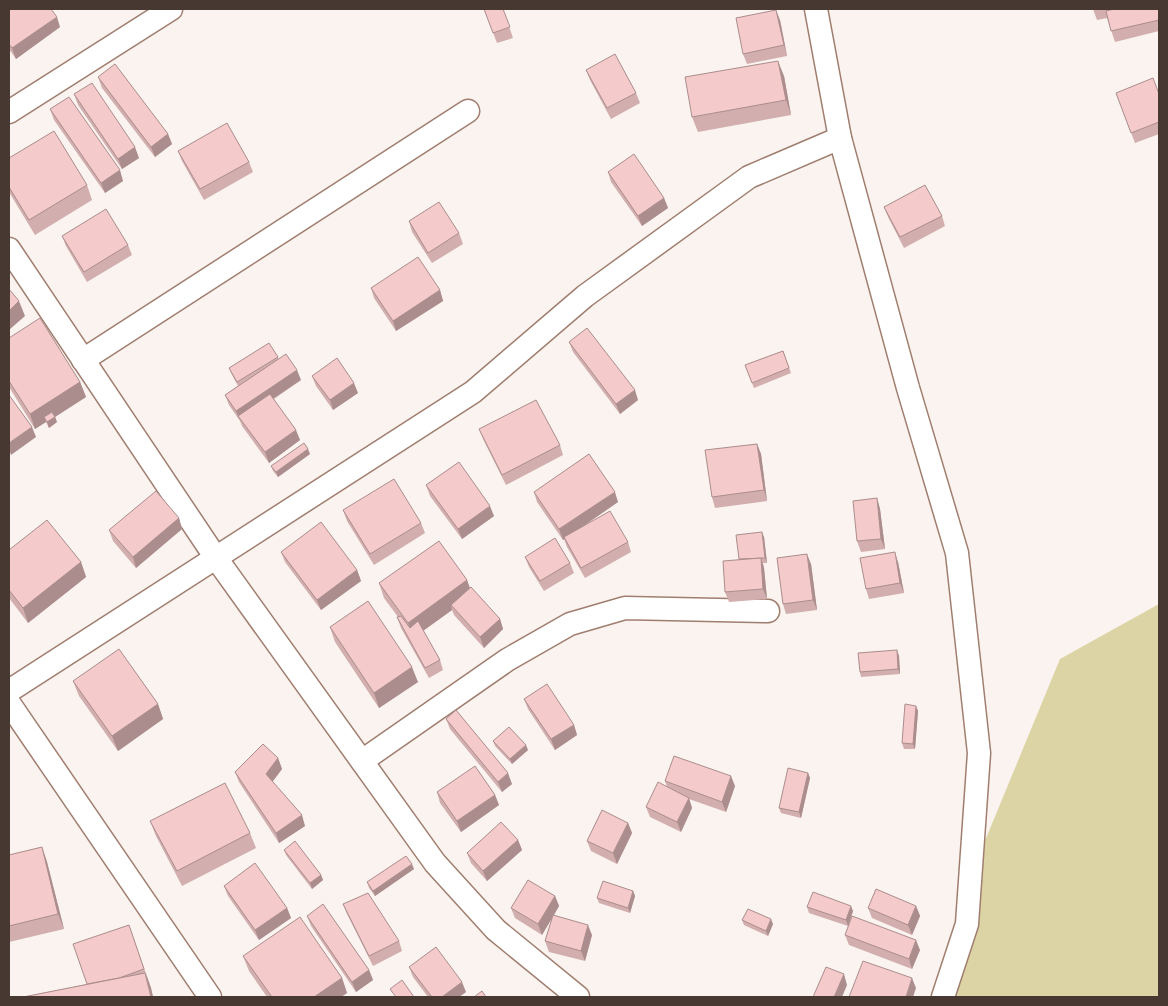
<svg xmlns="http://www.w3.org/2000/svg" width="1168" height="1006" font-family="'PT Sans',sans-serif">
<rect width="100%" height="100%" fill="#faf3ef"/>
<path fill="#dcd4a4" d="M1159,604V997H932L975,865L1060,659Z"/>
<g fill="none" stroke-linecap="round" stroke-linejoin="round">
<g stroke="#a07e6f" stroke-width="25">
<g id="street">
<path d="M816,9L840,138L908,388L957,553L979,753L967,924L943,997"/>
<path d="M9,112L171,9"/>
<path d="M9,249L216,558L435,863L496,930L578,997"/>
<path d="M83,360L468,111"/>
<path d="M9,691L473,392L585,296L749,177L840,138"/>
<path d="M9,703L210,997"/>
<path d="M362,761L507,660L570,624L625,608L768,611"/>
</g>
</g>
<use href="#street" stroke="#fff" stroke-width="22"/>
</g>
<g fill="#d2aeae">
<path d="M9,9L60,27L16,59L9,49Z"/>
<path d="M484,9H503L513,38L497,43Z"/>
<path d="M1093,9H1159V31L1115,42L1107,18L1097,20Z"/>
<path d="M780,20L787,56L747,64L743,54Z"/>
<path d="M586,70L636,93L640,103L611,119L590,80Z"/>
<path d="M784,76L791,115L698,132L692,117Z"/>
<path d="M98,77L168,134L172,144L155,157L102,88Z"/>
<path d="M1116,93L1159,94V134L1135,143Z"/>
<path d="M74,94L139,158L122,169L78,105Z"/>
<path d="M50,109L123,181L105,193L54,120Z"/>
<path d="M178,151L249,162L253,172L204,200L182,161Z"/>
<path d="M9,158L87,185L92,200L35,235L9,192Z"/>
<path d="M608,172L664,198L668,208L642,226L611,182Z"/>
<path d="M884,207L942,216L945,226L904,248L888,217Z"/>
<path d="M409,221L459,233L463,244L432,263L412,232Z"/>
<path d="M62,236L128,245L132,255L87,282L66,246Z"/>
<path d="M371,288L440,290L443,301L396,331L374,298Z"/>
<path d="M9,338L80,382L86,397L55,417L57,422L49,428L46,422L35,429L9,387Z"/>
<path d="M569,342L638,400L620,414L573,352Z"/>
<path d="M783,351L791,373L754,388L745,365Z"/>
<path d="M278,357L279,359L301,380L274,399L300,440L269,463L242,426L240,421L229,405L225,395L238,386L231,373L229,368Z"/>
<path d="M312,376L358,393L333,410L316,386Z"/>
<path d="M479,429L560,445L563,455L506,485L483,439Z"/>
<path d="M757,444L761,454L767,501L715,508L712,497Z"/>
<path d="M310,454L278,477L273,471L271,466Z"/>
<path d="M426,485L494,516L462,539L430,496Z"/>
<path d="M534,492L618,502L582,527L628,542L631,552L585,578L567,547L564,539L563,540L537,502Z"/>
<path d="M877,498L880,509L885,549L861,552L857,541Z"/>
<path d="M343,510L421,523L425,533L374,565L347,521Z"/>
<path d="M179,518L182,529L136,568L113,541L109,530Z"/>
<path d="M764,537L767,563H763L764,568L767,599L729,602L725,592L739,559Z"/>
<path d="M9,550L81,562L86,577L28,623L9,598Z"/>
<path d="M281,552L357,570L361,581L321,610L285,562Z"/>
<path d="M525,557L570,563L574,573L544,591L529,567Z"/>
<path d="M898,562L904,593L869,599L866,589Z"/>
<path d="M811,564L817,610L786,614L783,604Z"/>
<path d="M467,580L470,588L500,619L503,629L484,648L454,615L452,610L423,631L440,660L443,670L429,678L401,628L397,617H398L384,598L379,583Z"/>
<path d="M330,627L418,682L379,708L335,642Z"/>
<path d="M897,650L899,656L900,674L861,677L860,672Z"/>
<path d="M73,681L158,704L163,719L118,751L79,696Z"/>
<path d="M524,699L574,725L577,735L555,750L528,709Z"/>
<path d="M916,706L918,711L915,749H904L902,743Z"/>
<path d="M446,719L512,784L502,792L450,729Z"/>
<path d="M493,741L528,750L512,764L495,746Z"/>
<path d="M278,758L282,769L272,782L305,826L279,843L239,782L235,772Z"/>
<path d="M808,773L810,778L801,818L781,813L779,808Z"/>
<path d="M665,781L735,786L726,812L689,799L692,808L681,832L650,817L646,807L667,787Z"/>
<path d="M437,792L495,795L499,805L461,832L440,803Z"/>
<path d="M150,821L250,833L256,848L182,886L156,836Z"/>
<path d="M628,823L632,833L617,864L591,851L587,841Z"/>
<path d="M518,840L522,850L487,881L471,863L467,853Z"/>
<path d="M42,847L47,862L64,929L9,942V855Z"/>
<path d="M284,850L321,875L323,880L312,889L286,855Z"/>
<path d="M414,869L375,896L369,888L367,882Z"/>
<path d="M224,886L287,908L291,918L259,940L228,896Z"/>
<path d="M633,891L635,896L630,913L599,903L597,898Z"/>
<path d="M555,896L559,906L554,915L592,935L585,961L549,952L545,941L552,918L542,935L515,918L511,908Z"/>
<path d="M343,904L399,941L402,951L373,966L347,914Z"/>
<path d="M916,906L920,916L912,935L872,918L868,908Z"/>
<path d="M807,907L853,911L848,926L809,913Z"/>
<path d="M307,916L369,970L373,980L356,992L311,926Z"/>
<path d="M742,920L773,924L768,936L744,925Z"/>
<path d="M129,925L151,988L153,997H23L87,984Z"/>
<path d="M845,935L920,950L912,969L849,945Z"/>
<path d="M243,956L342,978L347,993L341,997H267L249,971Z"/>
<path d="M409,967L466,992L459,997H428L413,977Z"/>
</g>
<g fill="#ab8d8d">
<path d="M776,10L780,20L787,56L784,45Z"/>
<path d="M57,17L60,27L16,59L12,48Z"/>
<path d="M778,61L784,76L791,115L786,100Z"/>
<path d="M168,134L172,144L155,157L151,147Z"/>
<path d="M135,147L139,158L122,169L118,159Z"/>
<path d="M120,170L123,181L105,193L101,183Z"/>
<path d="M664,198L668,208L642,226L638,216Z"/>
<path d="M440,290L443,301L396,331L393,321Z"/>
<path d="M19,301L25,316L9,330V311Z"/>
<path d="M297,370L301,380L241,420L238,416L240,421L236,411Z"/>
<path d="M80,382L86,397L47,422L44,417L46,422L35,429L30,414Z"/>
<path d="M354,383L358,393L333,410L330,400Z"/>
<path d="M635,390L638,400L620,414L616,404Z"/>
<path d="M55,417L57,422L49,428L47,422Z"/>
<path d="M32,427L36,437L11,455L9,449V443Z"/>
<path d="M296,430L300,440L269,463L265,452Z"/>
<path d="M757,444L761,454L767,501L764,490Z"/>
<path d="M308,449L310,454L278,477L276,472Z"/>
<path d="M615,492L618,502L563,540L559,529Z"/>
<path d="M877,498L880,509L885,549L881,539Z"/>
<path d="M490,506L494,516L462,539L458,529Z"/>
<path d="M179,518L182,529L136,568L133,557Z"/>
<path d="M762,532L764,537L767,563L765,558Z"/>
<path d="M895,552L898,562L904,593L900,583Z"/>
<path d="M807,554L811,564L817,610L813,600Z"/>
<path d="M761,558L764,568L767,599L763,589Z"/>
<path d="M81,562L86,577L28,623L23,608Z"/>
<path d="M357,570L361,581L321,610L317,600Z"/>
<path d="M467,580L472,595L451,605L452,610L413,638L408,623Z"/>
<path d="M500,619L503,629L484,648L480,637Z"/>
<path d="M897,650L899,656L900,674L898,669Z"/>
<path d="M412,667L418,682L379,708L374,693Z"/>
<path d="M158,704L163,719L118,751L112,736Z"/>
<path d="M916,706L918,711L915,749L913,744Z"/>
<path d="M574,725L577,735L555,750L551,739Z"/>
<path d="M526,745L528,750L512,764L510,759Z"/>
<path d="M278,758L282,769L270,785L266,774Z"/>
<path d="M508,773L512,784L502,792L498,782Z"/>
<path d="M808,773L810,778L801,818L799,812Z"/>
<path d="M731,776L735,786L726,812L722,802Z"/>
<path d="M495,795L499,805L461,832L457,821Z"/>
<path d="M689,798L692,808L681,832L677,822Z"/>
<path d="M302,815L305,826L279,843L276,833Z"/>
<path d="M628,823L632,833L617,864L613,853Z"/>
<path d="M518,840L522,850L487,881L483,871Z"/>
<path d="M42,847L47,862L64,929L58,914Z"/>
<path d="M412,864L414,869L375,896L373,891Z"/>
<path d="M321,875L323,880L312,889L310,883Z"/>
<path d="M633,891L635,896L630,913L628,908Z"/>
<path d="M555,896L559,906L542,935L538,924Z"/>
<path d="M851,906L853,911L848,926L846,920Z"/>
<path d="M916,906L920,916L912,935L908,925Z"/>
<path d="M287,908L291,918L259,940L255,930Z"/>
<path d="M771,919L773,924L768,936L766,931Z"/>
<path d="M129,925L151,988L153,997H151L146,974Z"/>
<path d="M588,925L592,935L585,961L581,951Z"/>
<path d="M916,940L920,950L912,969L909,959Z"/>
<path d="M369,970L373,980L356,992L352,982Z"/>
<path d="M844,974L847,985L842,997H834Z"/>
<path d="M342,978L347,993L341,997H314Z"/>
<path d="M912,978L916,988L913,997H906Z"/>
<path d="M462,982L466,992L459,997H442Z"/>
</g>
<g fill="#f4caca" stroke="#ab8d8d">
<path d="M9,9H51L57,17L12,48L9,44Z"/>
<path d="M484,9H503L510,27L493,33Z"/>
<path d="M1114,9H1159V20L1111,31L1106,11Z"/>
<path d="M776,10L784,45L743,54L736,18Z"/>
<path d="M615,54L636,93L607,108L586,70Z"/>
<path d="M778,61L786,100L692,117L685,77Z"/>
<path d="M115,64L168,134L151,147L98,77Z"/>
<path d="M1153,78L1159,94V122L1131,133L1116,93Z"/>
<path d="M92,83L135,147L118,159L74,94Z"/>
<path d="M69,97L120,170L101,183L50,109Z"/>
<path d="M227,123L249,162L200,189L178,151Z"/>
<path d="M54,131L87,185L29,220L9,187V158Z"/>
<path d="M634,154L664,198L638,216L608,172Z"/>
<path d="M925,185L942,216L900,237L884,207Z"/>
<path d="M439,202L459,233L428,253L409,221Z"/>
<path d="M106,209L128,245L84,272L62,236Z"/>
<path d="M418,257L440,290L393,321L371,288Z"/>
<path d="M9,289L19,301L9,311Z"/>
<path d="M40,318L80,382L30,414L9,381V338Z"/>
<path d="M587,328L635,390L616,404L569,342Z"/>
<path d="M269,343L278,357L237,382L229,368Z"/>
<path d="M783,351L789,368L752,383L745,365Z"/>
<path d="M286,354L297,370L236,411L225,395Z"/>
<path d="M337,358L354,383L330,400L312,376Z"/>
<path d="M270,394L296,430L265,452L238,416Z"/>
<path d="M9,395L32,427L9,443Z"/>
<path d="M536,400L560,445L502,475L479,429Z"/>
<path d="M52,412L55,417L47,422L44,417Z"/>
<path d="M304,443L308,449L276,472L271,466Z"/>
<path d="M757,444L764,490L712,497L705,450Z"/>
<path d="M589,454L615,492L559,529L534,492Z"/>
<path d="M459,462L490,506L458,529L426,485Z"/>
<path d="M394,479L421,523L370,554L343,510Z"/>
<path d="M156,491L179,518L133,557L109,530Z"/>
<path d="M877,498L881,539L857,541L853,501Z"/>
<path d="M610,511L628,542L581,568L564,537Z"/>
<path d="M47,520L81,562L23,608L9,590V550Z"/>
<path d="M321,522L357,570L317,600L281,552Z"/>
<path d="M762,532L765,558L739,559L736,535Z"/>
<path d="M555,538L570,563L540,581L525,557Z"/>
<path d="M439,541L467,580L408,623L379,583Z"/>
<path d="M895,552L900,583L866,589L860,558Z"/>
<path d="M807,554L813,600L783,604L777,558Z"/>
<path d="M761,558L763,589L725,592L723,561Z"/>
<path d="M471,587L500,619L480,637L451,605Z"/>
<path d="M368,601L412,667L374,693L330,627Z"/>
<path d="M401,616L410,628L418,621L440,660L425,668L397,617Z"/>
<path d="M119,649L158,704L112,736L73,681Z"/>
<path d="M897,650L898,669L860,672L858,653Z"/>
<path d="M547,684L574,725L551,739L524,699Z"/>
<path d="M905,704L916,706L913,744L902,743Z"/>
<path d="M456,710L508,773L498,782L446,719Z"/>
<path d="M509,727L526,745L510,759L493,741Z"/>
<path d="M263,744L278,758L266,774L302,815L276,833L235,772Z"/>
<path d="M674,756L731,776L722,802L665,781Z"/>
<path d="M475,766L495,795L457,821L437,792Z"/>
<path d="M788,768L808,773L799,812L779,808Z"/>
<path d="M658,782L689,798L677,822L646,807Z"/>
<path d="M225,783L250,833L177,871L150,821Z"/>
<path d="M602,810L628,823L613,853L587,841Z"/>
<path d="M501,822L518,840L483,871L467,853Z"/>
<path d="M295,841L321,875L310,883L284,850Z"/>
<path d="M42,847L58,914L9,926V855Z"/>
<path d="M406,856L412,864L373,891L367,882Z"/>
<path d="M255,863L287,908L255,930L224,886Z"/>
<path d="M528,880L555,896L538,924L511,908Z"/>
<path d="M603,881L633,891L628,908L597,898Z"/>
<path d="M876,889L916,906L908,925L868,908Z"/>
<path d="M813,892L851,906L846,920L807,907Z"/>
<path d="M368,893L399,941L369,956L343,904Z"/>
<path d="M323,904L369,970L352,982L307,916Z"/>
<path d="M748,909L771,919L766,931L742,920Z"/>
<path d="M553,915L588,925L581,951L545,941Z"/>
<path d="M852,916L916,940L909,959L845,935Z"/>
<path d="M300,917L342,978L314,997H272L243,956Z"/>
<path d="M129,925L144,969L119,978L87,984L73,944Z"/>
<path d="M436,947L462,982L442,997H432L409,967Z"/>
<path d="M863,961L912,978L906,997H849Z"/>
<path d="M826,967L844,974L834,997H813Z"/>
<path d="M145,973L151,997H23Z"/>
<path d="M402,980L414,997H396L390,989Z"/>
<path d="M482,991L486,997H474Z"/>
</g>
<rect width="1168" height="1006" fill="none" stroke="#473831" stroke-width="20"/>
</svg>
